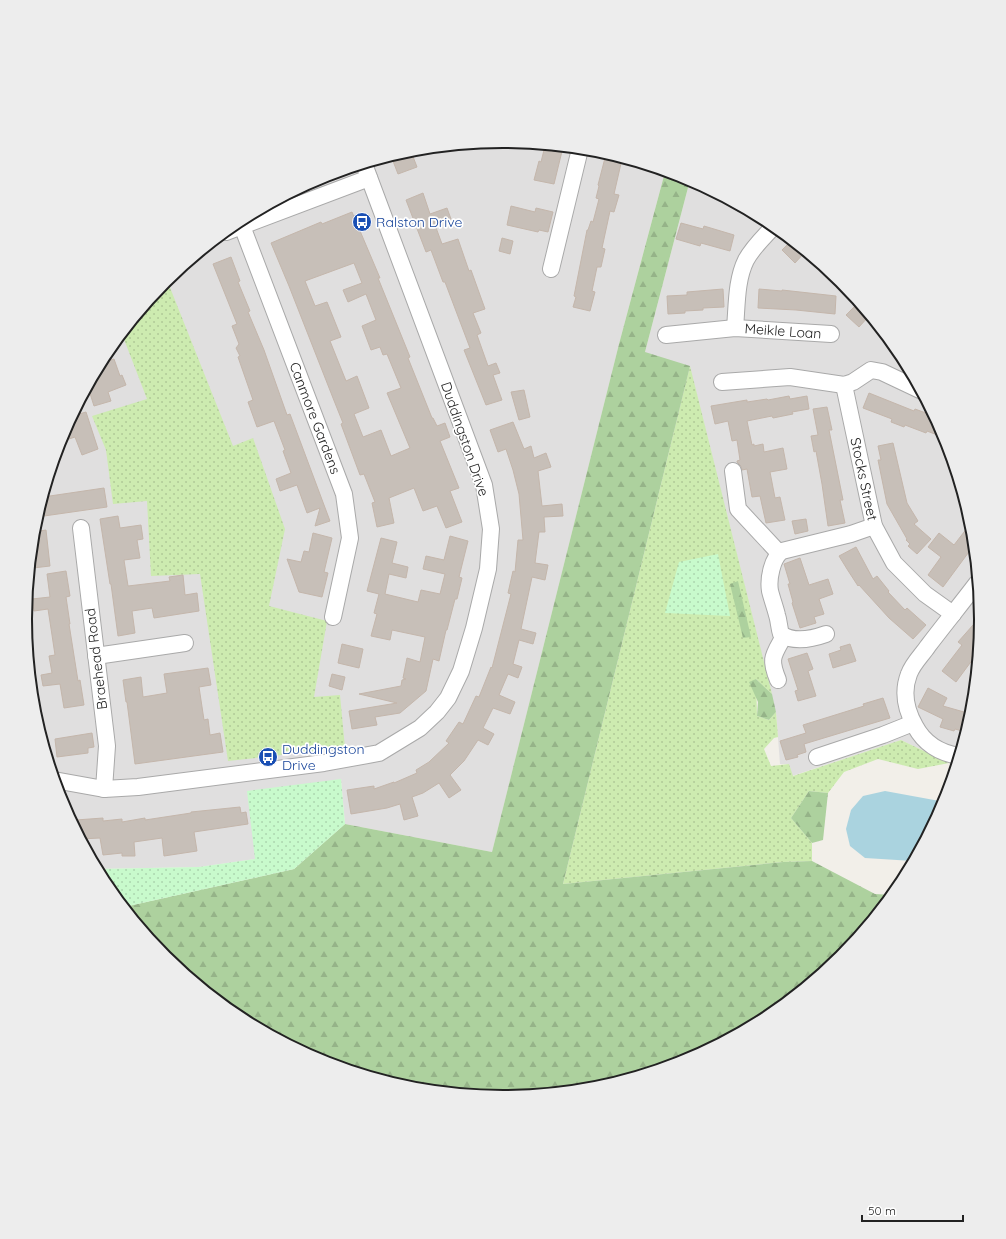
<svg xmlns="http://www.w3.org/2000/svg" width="1006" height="1239" font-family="Quicksand,sans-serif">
<defs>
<pattern id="grass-dots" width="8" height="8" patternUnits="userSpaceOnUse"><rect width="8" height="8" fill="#cdebb0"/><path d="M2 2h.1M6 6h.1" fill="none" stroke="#b0c997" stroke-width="1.8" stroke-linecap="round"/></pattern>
<pattern id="forest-firs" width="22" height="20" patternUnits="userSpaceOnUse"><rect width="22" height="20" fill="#add19e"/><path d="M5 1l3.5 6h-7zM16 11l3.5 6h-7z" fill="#95b388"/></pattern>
<pattern id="park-dots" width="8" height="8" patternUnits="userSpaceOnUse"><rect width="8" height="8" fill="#c8facc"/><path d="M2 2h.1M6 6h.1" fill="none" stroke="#acd6af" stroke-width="1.8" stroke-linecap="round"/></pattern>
</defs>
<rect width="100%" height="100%" fill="#f2efe9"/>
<g fill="#e0dfdf">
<path d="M503,142L596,151L665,172L619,344L492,852L345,824L341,779L255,859L199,867L97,869L61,802L34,713L25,619L34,526L61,436L106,354L165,281L238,222L320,178L410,151Z"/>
<path d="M690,180L769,222L841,282L901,354L945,437L972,526L981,620L972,713L956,764L949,763L901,740L792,776L789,764H780L776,712L645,352Z"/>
</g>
<g fill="url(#grass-dots)">
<path d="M167,280L233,446L253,438L285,529L269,606L327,621L314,697L340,695L345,748L228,761L200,574L151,576L147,501L113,504L106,450L92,416L147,399L122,334Z"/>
<path d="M690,366L772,694L756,679L757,716L769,720L776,712L778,737L774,738L764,749L771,766L789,764L793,776L901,740L949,763L918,769L878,759L844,772L828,793L809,791L791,818L812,843V861L783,862L563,884Z"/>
<path d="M28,650L53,775L34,713Z"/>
</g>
<g fill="url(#forest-firs)">
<path d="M665,172L690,180L645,352L690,366L563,884L783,862L812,861L875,894L892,895L841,958L768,1017L686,1061L596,1088L503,1097L410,1088L320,1061L237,1017L165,957L124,907L294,869L345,824L492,852L619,344Z"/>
<path d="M738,581L751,637L743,638L730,584Z"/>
<path d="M756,679L772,694L776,712L769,720L757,716L758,702L749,682Z"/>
<path d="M809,791L828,793L823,840L812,843L791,818Z"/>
</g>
<g fill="url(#park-dots)">
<path d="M718,554L730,616L665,613L679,562Z"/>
<path d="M341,779L345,824L294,869L124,907L105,885L97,869L199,867L255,859L247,791Z"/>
</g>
<path fill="#aad3df" d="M885,791L945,802L913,861L865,858L850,846L846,829L851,810L863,796Z"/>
<g fill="#c7bfb8" stroke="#c4b6ab" fill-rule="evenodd">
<path d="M545,146L563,147L554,184L534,180L539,161L541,162Z"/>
<path d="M412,154L417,167L398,174L393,161Z"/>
<path d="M606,154L622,159L614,194L619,195L614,212L610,211L602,248L605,249L601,267H597L592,291L595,292L590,311L573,307L576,297L574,296L587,230H588L591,221L593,222L599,199L596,198L599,186L598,185Z"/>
<path d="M423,193L430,214L447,208L451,219L435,225L442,244L458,239L469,271L471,270L485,309L473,313L481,333L477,335L488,366L496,363L500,373L493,375L502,400L486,405L464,350L470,348L445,282H443L431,250L426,252L406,200Z"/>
<path d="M511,206L535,212L536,208L553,212L548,232L539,230L538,232L507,225Z"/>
<path d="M352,212L380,278H378L410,357L408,358L432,418H433L437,426L445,423L450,437L440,441L459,488L450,491L462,522L446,528L437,506L423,511L414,488L389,498L394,523L377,527L372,503L375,502L364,474L360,475L341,424L343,423L333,398L289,286L271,243L321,222L322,224ZM354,263L362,283L343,290L348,302L366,294L376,320L362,326L371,350L380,347L383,355L387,354L401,388L387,393L410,448L391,456L381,430L363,437L354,414L369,408L357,376L346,381L330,341L341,337L327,302L315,306L305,281Z"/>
<path d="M681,223L703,229L704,226L734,235L730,251L701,243L700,246L676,239Z"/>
<path d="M502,238L513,241L510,254L499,251Z"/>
<path d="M791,241L805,252L795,263L782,250Z"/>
<path d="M231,257L240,281L238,282L250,311L248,312L264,350L287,415L290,414L330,521L315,526L320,508L307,513L297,485L280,491L276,479L291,473L283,451L285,450L274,421L257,427L248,402L253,400L238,357L240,356L236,348L239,344L232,326L237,324L213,264Z"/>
<path d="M723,289L724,307L703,308V310L685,311V313L668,314L667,296L687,295V292Z"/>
<path d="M759,289L782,291V290L836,296L835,314L796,310L758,308Z"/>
<path d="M858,303L869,316L859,327L846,315Z"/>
<path d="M114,359L120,376L122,375L126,385L108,392L111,401L94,406L88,387L101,363Z"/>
<path d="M524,390L530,417L519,420L511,392Z"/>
<path d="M869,393L914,411L915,409L934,416L945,438L927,431L926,433L905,425L904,427L891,422L892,419L863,408Z"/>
<path d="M789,396L790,399L807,396L809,409L792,412L793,414L773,418L772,416L747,421L752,445L754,444V446L763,444L764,452L783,448L787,469L770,472L775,498L780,497L785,520L766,523L760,496L752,497L747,469L742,470L741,466L737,462V461L740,460L737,440L732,441L728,421L715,424L711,406L747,400V402L767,399L768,400Z"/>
<path d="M827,407L832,430H829L843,500H840L845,523L828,526L822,484L816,451L814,452L811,436L818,435L813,409Z"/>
<path d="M86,412L98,449L82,455L75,437L60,442L72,416Z"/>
<path d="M513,422L524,449L531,446L534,458L546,453L551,467L538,471L542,506L562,504L563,516L544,517L545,532H539L535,563L548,565L545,580L532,577L521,629L536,633L533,644L519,640L513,664L522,667L518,678L508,674L499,695L515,702L510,714L493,708L483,728L494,734L488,745L478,740L464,761L450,775L461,790L449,798L439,783L423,793L412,797L418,816L404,820L400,804L387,808L351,814L347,790L374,786V789L394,782V783L417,773L416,770L429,762L449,743L446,741L459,722L463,724L476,696L479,697L491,667L492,668L511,594L508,593L513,571L515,572L518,540H523L519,494L513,470L506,449L498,452L490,430Z"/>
<path d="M893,443L907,503L918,521L914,524L931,539L917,554L908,546L910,544L906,540L907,539L887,504L878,460H881L878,446Z"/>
<path d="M104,488L107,507L37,517L43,497Z"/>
<path d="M118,516L120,528L141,525L143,539L137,540L140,558L124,560L128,586L170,581L169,577L183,575L185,595L197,593L199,611L154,618L152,608L132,611L135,633L118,636L111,584H110L100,519Z"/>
<path d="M806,519L808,531L795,534L792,521Z"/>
<path d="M971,523L974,545L943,587L928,575L941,557L928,547L939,533L954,545Z"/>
<path d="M46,530L50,566L33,568L32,562H31L34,532Z"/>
<path d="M313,533L332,538L324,572L328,573L322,597L299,592L287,559L301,562L304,551L309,552Z"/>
<path d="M450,536L468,541L459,577L462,578L457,599H455L447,630H446L439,661L433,659L426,691L400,713L375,717L377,725L352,729L349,711L397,703L359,694L401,686L402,680L406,679L403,678L407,658L420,662L425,637L392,630L390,640L371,636L377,614L374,613L379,594L367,591L381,538L397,542L392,563L408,567L406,578L389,574L385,594L418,602L421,590L440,594L445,574L423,569L426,556L444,560Z"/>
<path d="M856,547L873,579L877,576L889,591L888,592L905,610L907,608L926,625L913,639L889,618L859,585L858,586L847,569L839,556Z"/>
<path d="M800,558L809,585L828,579L833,594L819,599L824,614L814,617L816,623L800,628L792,603L793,602L788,584H790L784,564Z"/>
<path d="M66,571L70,596L66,597L70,624H69L78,681L80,680L84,705L64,708L60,684L43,686L41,675L52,673L49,656L55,655L52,635L48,609L34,611L32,599L50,597L47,574Z"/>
<path d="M981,616L978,647L971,657L973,659L956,682L942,671L962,645L958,642Z"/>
<path d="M342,644L363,649L359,668L338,663Z"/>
<path d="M850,644L856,661L833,668L829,654L841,650L840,647Z"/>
<path d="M807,653L813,669L808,671L816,696L798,701L795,691L798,690L788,659Z"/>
<path d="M208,668L211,685L199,687L204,720L208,719L210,735L220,733L223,752L135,764L127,702H126L123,680L141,677L143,697L167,693L164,674Z"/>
<path d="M332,674L345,677L342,690L329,686Z"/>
<path d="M928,688L947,698L943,706L971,714L966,732L955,729L954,731L940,727L943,719L918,707Z"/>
<path d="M883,698L890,718L804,744L806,752L797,755L798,757L786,760L780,741L806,733L803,725L864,706L863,704Z"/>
<path d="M92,733L94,747L88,748V753L57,757L55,739Z"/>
<path d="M240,807L241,813L246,812L248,824L194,832L197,851L164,856L162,838L134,842L135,856H122V853L103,855L100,838L81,839L77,832L76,820L103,818V821L122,819V822L145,818V820L191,813V812Z"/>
</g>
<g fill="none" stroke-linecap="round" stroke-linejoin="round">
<g stroke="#a9a9a9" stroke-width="18">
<g id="minor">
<path d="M242,226L344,494L350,538L333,617"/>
<path d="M226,232L369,178"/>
<path d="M551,269L580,149"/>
<path d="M735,328C737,306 736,280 746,260C753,247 764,237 774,226"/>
<path d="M666,335L735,328L831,334"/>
<path d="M722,382L790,377L844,385L853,382L871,370L882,372L920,390"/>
<path d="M844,385L874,526L894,563L925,594L953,614"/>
<path d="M733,471L738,509L779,553"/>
<path d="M81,528L107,746L104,789"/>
<path d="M826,634C812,639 794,643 781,634C779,628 779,621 777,615C775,607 772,599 770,591C768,579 772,558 782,551L851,534L874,526"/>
<path d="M96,656L185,643"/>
<path d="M778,680C769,658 773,656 784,636"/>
<path d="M959,756C940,753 924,743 915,726C906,710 902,692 909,674C913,663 922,655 928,646C944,625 961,604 977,583"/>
<path d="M817,757L883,735L913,723"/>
<path d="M54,780L104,789L138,787L324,763L379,753L420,728L437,712L448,698L461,671L474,628L488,569L491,529L484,485L364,164"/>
</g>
</g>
<use href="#minor" stroke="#fff" stroke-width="16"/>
</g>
<defs>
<g id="bus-disc" transform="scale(1)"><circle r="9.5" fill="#1a4fb4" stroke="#fff"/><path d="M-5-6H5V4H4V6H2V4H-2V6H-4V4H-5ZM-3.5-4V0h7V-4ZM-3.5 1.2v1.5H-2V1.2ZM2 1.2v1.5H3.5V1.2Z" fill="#fff"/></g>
</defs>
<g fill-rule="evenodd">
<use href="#bus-disc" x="362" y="222"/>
<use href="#bus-disc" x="268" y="757"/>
</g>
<g text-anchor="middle" stroke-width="3.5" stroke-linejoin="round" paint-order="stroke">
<g font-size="14" fill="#164399" stroke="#fff" text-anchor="start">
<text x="376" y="227">Ralston Drive</text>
<text x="282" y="754">Duddingston<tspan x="282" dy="16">Drive</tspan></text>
</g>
<g font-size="14" fill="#222" stroke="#fff">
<text transform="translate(783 331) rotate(4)" y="5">Meikle Loan</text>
<text transform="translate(315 418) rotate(69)" y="5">Canmore Gardens</text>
<text transform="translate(465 439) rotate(71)" y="5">Duddingston Drive</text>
<text transform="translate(864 479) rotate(78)" y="5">Stocks Street</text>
<text transform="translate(96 659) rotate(-97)" y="5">Braehead Road</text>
</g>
</g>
<path d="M0 0H1006V1239H0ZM32 619a471 471 0 1 1 942 0a471 471 0 1 1-942 0Z" fill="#ededed" fill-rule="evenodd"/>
<path fill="none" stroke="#222" stroke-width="2" d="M32 619a471 471 0 1 1 942 0a471 471 0 1 1-942 0Z"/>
<path d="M862 1215v6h101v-6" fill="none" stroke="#222222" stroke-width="2"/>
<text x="868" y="1215" font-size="12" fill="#222222" stroke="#ffffff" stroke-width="3" paint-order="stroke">50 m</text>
</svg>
